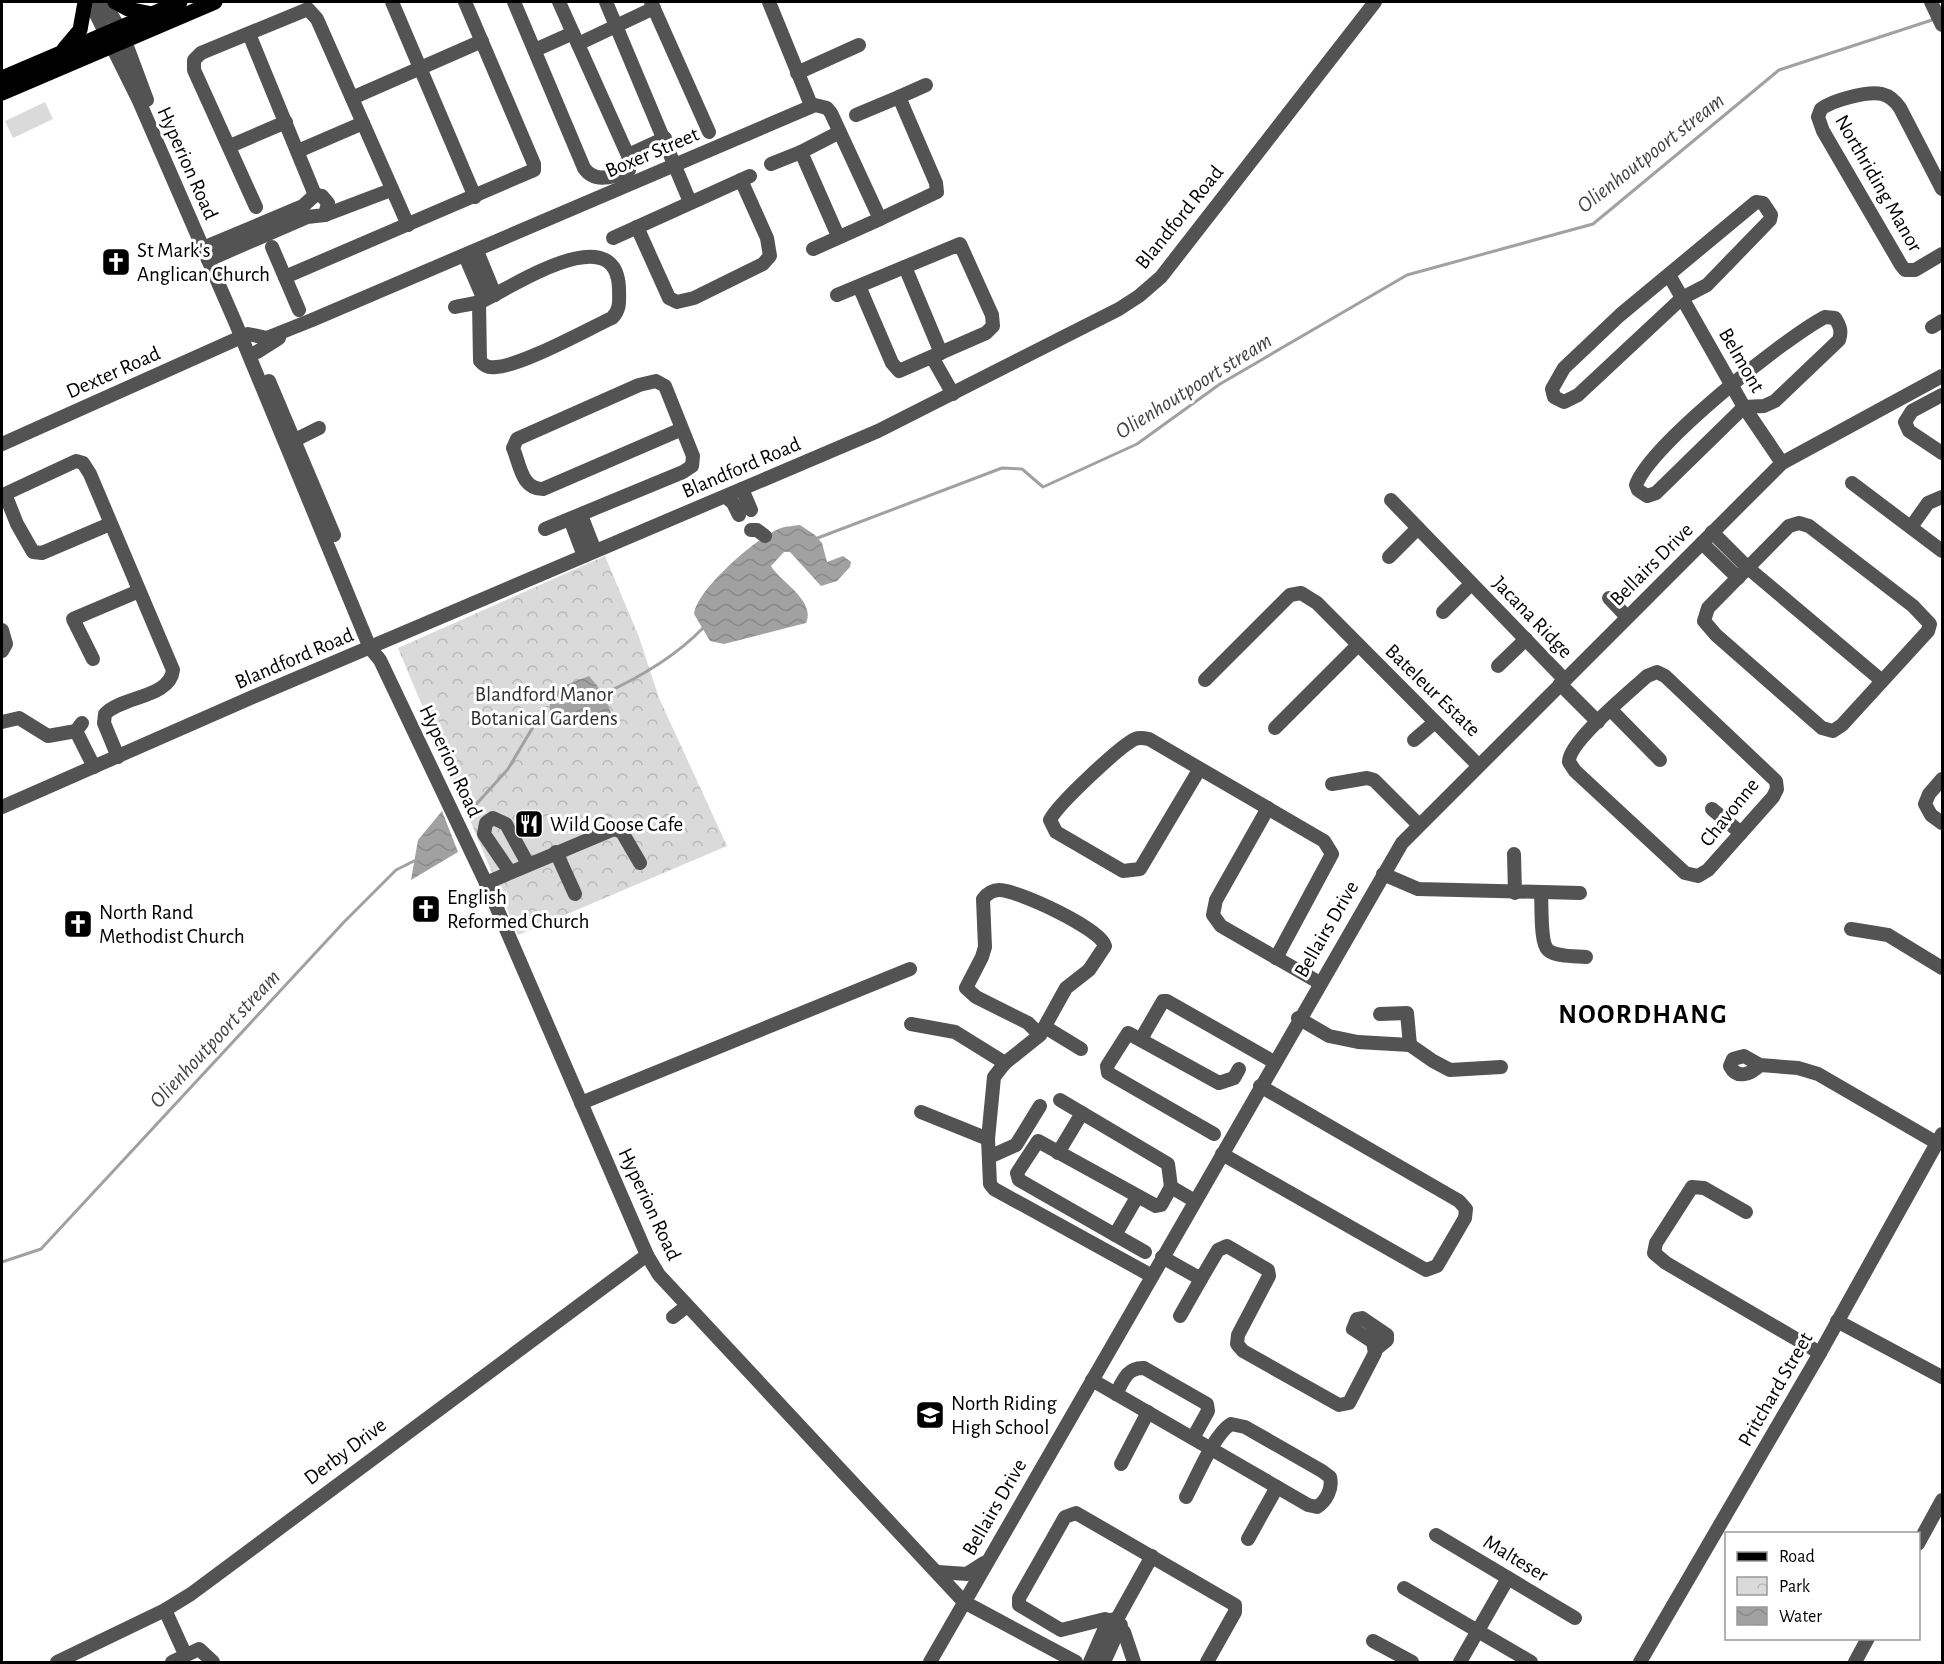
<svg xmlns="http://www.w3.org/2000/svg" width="1944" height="1664" font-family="'Alegreya Sans',sans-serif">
<defs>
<pattern id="park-crowns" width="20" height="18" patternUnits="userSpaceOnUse" patternTransform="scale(1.5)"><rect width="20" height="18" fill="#dadada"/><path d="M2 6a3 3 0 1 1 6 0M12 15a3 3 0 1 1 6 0" fill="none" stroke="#b9b9b9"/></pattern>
<pattern id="water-waves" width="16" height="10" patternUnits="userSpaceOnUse" patternTransform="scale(1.5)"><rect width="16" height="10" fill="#a1a1a1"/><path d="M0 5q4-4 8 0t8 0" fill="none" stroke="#898989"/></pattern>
</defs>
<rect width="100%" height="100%" fill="#fff"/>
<path fill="#dadada" d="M45,102L53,119L13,138L5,121Z"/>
<path fill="url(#park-crowns)" d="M605,556L639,637L659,698L727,846L518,935L398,648Z"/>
<g fill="url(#water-waves)">
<path d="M800,525L815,535L822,543L827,562L843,556L851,562L850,567L837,581L821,586L790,552H784L771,566C780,582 816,600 806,623L724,644L710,641L694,614C696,590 758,536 781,528C787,526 794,526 800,525Z"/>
<path d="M589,676L604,694L611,713L569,726L553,725C542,690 561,687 589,676Z"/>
<path d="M442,811L458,852L411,880L418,840Z"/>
</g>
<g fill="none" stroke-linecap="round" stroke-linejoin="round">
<g stroke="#a1a1a1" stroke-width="3">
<path d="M815,539L1002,468L1022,469L1043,487L1137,444L1220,384L1407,275L1593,224L1779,70L1935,19"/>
<path d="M601,695C639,678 674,658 703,628"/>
<path d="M471,810L508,769L533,727L553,713"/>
<path d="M2,1262L41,1249L344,922L396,870L416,860"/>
</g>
<g stroke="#535353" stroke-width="14">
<path d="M90,2L139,101L236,324L370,648L380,660L486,883L647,1255L659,1275L964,1602L1076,1662"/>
<path d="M104,2L122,33L147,100"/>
<path d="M392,2L475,197"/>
<path d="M514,2L584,168C595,184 615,177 629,170L630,160L559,2"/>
<path d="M606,2L690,202"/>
<path d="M651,2L709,132"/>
<path d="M769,2L811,105"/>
<path d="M1931,2L1942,25"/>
<path d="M249,34L315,195"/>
<path d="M578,44L654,8"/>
<path d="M535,50L573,33"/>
<path d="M797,73L859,45"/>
<path d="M352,98L482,41"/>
<path d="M856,115L899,97"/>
<path d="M230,146L286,122"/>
<path d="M298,151L363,123"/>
<path d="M801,152L834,135"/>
<path d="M628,155L665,138"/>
<path d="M771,164L801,152L838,236"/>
<path d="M1942,189L1900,108C1896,102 1890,96 1882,94C1867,91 1833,100 1821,109L1818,117L1823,131L1901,265L1905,270H1915L1942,254"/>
<path d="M1756,202L1763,203L1771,215L1770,220L1707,285L1682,298L1578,395L1564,402L1554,397L1552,389L1564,368L1620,315Z"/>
<path d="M256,207L194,70V60L201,53L308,9L317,19L408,225"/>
<path d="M325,215L391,190"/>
<path d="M880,219L937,192L936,183L899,97L926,85"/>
<path d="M637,227L669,298L677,302L694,298L763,264L770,256L767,238L741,180"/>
<path d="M613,238L750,176"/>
<path d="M272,247L299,310"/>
<path d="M203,248L303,206L315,195L322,196L328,203L325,215L307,217L208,260"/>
<path d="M477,251L495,295"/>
<path d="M465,256L484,300"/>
<path d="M905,267L941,353"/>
<path d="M1669,275L1744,407L1782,463"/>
<path d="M285,277L534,170V164L465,2"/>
<path d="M837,295L960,244L992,315L993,326L986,333L899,371L892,363L859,286"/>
<path d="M455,307C464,305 474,304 482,301C513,287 616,217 619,288C619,300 621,309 612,318C584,331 523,365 496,367C490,368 484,366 480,361L479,302"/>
<path d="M1825,317L1835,318C1840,326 1842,331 1839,340L1775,401L1764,406L1744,407L1656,493L1647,496L1638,490L1636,485C1650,445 1785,338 1825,317Z"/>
<path d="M1932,327L1942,321"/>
<path d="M257,352L279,338"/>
<path d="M932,357L953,394"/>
<path d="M269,381L334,535"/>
<path d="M1942,395L1912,411L1905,422L1909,431L1942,453"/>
<path d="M2,444L248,334L267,338L312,320L815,105L827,108L831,113L880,219L813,249"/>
<path d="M287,444L319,428"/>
<path d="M1852,483L1942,551"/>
<path d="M742,489L751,510"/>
<path d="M726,497L733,503L739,515"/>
<path d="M1391,500L1564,679"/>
<path d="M581,515L595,551"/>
<path d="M570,519L584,556"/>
<path d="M1799,523L1809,526L1913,606L1930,624L1928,631L1842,725L1833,731L1822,728L1716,635L1704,621L1708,608L1789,526Z"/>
<path d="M110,524L42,553L33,552L17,524L5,494L76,461L83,463L90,474L173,670C170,698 122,696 105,714L104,723L118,757"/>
<path d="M1911,527L1928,503L1942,497"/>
<path d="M545,529L683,472L692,466L693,456L665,386L656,381L639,385L517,439L513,448C520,464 521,489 543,489L682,429"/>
<path d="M751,530H757L765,536"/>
<path d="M1712,532L1748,568L1881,680"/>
<path d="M1702,543L1738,578"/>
<path d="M1389,557L1418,528"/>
<path d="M1609,598L1627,617"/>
<path d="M1443,612L1471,584"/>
<path d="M2,630L6,644L2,651"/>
<path d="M93,659L73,619L139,591"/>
<path d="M1498,666L1526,639"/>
<path d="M1657,672L1665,676L1776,781L1777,789L1773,797L1708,870L1698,876L1685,873L1575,771L1569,762C1568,742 1631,691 1647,676Z"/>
<path d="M1205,680L1290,595L1301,593L1317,603L1478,765"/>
<path d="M1560,684L1598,722"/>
<path d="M1611,710L1660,760"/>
<path d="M2,722L19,718L48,736L76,731L82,723"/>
<path d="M1275,728L1357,646"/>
<path d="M76,731L94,767"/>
<path d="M1414,740L1435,722"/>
<path d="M1199,770L1140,869L1123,871L1056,832L1050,820C1057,805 1120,746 1135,739C1140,737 1144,738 1149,739L1324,841L1332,854L1276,958"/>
<path d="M1942,779L1929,794L1925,804L1931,815L1942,823"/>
<path d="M1332,784L1367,778L1374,780L1419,825"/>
<path d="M2,807L255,696L878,431L1119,309L1139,296L1161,277L1375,2"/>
<path d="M1268,808L1216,900L1213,915L1221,926L1320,983"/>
<path d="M1712,809L1741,833"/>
<path d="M556,852L575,894"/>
<path d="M1514,854L1515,893"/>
<path d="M510,872L484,834L486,823L493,818L506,824L528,864"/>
<path d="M1383,874L1418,889L1580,893"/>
<path d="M486,883L614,829L622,832L640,863"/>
<path d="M1541,894C1542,906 1540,943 1548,950C1556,957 1576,956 1586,957"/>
<path d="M1851,929L1888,935L1942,968"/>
<path d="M1380,1014L1407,1013L1410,1045"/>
<path d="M1298,1018L1329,1036L1358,1042L1410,1045L1433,1061L1450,1070L1501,1067"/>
<path d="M911,1024L955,1032L1005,1063"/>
<path d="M1045,1027L1081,1049"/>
<path d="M1040,1035L1028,1023L976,997L966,988L982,957L985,947L983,899C987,894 992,890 999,890C1018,890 1101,929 1105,946L1089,970L1066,988L1040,1035L1005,1063L994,1077L988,1139L990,1184L994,1189L1152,1276"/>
<path d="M1141,1039L1163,1001H1167L1274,1062"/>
<path d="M1760,1065C1751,1074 1737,1080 1730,1066L1733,1059L1744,1056L1760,1065L1798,1068L1818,1074L1937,1143"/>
<path d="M1060,1100L1168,1164L1171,1187L1195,1201"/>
<path d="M581,1103L910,969"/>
<path d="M921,1112L988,1139"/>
<path d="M1214,1134L1108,1073L1107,1066L1128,1033L1219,1083L1234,1078L1239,1069"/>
<path d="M1058,1153L1082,1113"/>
<path d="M1222,1154L1426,1270L1437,1266L1465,1218L1466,1209L1459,1201L1260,1086"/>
<path d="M989,1157L1016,1145L1040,1106"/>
<path d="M1746,1212L1704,1188L1692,1187L1656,1243L1654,1253L1666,1263L1820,1353"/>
<path d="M1115,1235L1137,1197"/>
<path d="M1145,1252L1019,1180L1017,1173L1038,1141L1156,1206L1161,1205L1171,1187"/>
<path d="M1162,1257L1201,1279L1218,1250L1227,1246L1268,1270L1269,1276L1238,1335L1237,1344L1243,1351L1339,1405L1349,1403L1375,1353L1373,1342L1353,1329L1357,1319L1362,1318L1387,1335V1340L1376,1349"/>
<path d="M1180,1316L1201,1279"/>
<path d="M673,1317L687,1306"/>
<path d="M1837,1321L1942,1377"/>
<path d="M1092,1380C1164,1422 1236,1463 1308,1505L1317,1507C1326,1501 1333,1489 1330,1477L1322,1471L1245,1427L1231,1424C1214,1434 1196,1479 1186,1497"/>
<path d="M1116,1394C1123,1381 1127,1367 1144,1368L1207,1404L1208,1411L1193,1438"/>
<path d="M1121,1464L1148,1412"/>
<path d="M1436,1535L1575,1618"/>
<path d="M1248,1539L1277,1487"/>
<path d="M1918,1544L1942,1500"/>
<path d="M938,1572L967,1574L984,1563"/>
<path d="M1404,1588L1531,1662"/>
<path d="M165,1610L185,1654"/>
<path d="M1117,1619L1152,1556"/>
<path d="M1109,1620L1105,1619L1061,1630L1019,1605V1598L1065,1517L1076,1513L1235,1605V1612L1207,1662"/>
<path d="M1120,1628L1124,1632L1134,1662"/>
<path d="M1373,1641L1412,1662"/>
<path d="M57,1662L165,1610L191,1594L647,1255"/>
<path d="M172,1662L199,1649L213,1662"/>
<path d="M930,1662L1402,843L1782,463L1942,376"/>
<path d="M1090,1662L1108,1621L1115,1619L1121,1625L1114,1632L1107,1626"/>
<path d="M1104,1662L1118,1631"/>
<path d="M1460,1662L1508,1578"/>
<path d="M1640,1662L1820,1353L1942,1134"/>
<path d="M1855,1662L1868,1638"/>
</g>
<g stroke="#000" stroke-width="15">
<path d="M115,2L128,9L152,14"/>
<path d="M64,49L80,30L85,2"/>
<path d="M2,78L180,2"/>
<path d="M2,93L215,2"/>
</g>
</g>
<defs>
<g id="church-square" transform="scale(1.5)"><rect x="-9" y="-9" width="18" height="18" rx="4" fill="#000" stroke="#fff"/><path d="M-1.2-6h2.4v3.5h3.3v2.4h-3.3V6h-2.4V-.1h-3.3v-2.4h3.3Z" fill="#fff"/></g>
<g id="restaurant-square" transform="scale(1.5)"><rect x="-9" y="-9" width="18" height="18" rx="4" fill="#000" stroke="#fff"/><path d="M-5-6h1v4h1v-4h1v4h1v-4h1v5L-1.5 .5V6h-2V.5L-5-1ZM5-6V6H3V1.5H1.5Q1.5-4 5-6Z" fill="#fff"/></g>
<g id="school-square" transform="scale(1.5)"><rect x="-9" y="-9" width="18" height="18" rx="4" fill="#000" stroke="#fff"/><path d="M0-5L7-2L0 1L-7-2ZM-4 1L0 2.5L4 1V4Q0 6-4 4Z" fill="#fff"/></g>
</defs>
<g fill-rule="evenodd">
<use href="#church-square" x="116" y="262"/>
<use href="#restaurant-square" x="529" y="824"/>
<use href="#church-square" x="426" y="909"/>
<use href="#church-square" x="78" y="924"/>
<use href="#school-square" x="930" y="1415"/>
</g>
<g text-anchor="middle" stroke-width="6" stroke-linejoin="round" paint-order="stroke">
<g font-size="21" fill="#000" stroke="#fff">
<text transform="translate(652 152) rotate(-23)" y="7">Boxer Street</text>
<text transform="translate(188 163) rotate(66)" y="7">Hyperion Road</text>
<text transform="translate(1879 183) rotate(60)" y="7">Northriding Manor</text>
<text transform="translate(1179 217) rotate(-51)" y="7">Blandford Road</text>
<text transform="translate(1742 360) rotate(60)" y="7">Belmont</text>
<text transform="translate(113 372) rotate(-24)" y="7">Dexter Road</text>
<text transform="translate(741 467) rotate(-23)" y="7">Blandford Road</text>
<text transform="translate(1651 564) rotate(-45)" y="7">Bellairs Drive</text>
<text transform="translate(1533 617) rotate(46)" y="7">Jacana Ridge</text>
<text transform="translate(294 658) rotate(-23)" y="7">Blandford Road</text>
<text transform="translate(1433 690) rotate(44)" y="7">Bateleur Estate</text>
<text transform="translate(451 761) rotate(65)" y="7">Hyperion Road</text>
<text transform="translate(1729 812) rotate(-51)" y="7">Chavonne</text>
<text transform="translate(1326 929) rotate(-60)" y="7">Bellairs Drive</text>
<text transform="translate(650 1204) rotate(65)" y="7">Hyperion Road</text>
<text transform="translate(1775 1389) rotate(-60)" y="7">Pritchard Street</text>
<text transform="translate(345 1451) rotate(-37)" y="7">Derby Drive</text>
<text transform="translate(994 1507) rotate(-60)" y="7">Bellairs Drive</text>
<text transform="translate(1516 1558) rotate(31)" y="7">Malteser</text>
</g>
<g font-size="21" fill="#000" stroke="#fff" text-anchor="start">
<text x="137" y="257">St Mark's<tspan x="137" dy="24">Anglican Church</tspan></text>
<text x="550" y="831">Wild Goose Cafe</text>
<text x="447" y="904">English<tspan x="447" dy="24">Reformed Church</tspan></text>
<text x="99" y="919">North Rand<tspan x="99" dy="24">Methodist Church</tspan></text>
<text x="951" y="1410">North Riding<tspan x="951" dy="24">High School</tspan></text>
</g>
<g font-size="21" fill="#313131" stroke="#fff">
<text x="544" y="701">Blandford Manor<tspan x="544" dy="24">Botanical Gardens</tspan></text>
</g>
<g font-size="22" font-style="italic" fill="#424242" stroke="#fff">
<text transform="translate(1650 152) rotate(-38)" y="8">Olienhoutpoort stream</text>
<text transform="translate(1193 385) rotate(-32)" y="8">Olienhoutpoort stream</text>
<text transform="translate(214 1038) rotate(-47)" y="8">Olienhoutpoort stream</text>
</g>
<g font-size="27" font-weight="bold" letter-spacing="1.5" fill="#000" stroke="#fff">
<text x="1643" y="1023">NOORDHANG</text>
</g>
</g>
<rect width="1944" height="1664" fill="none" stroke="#000000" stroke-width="6"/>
<rect x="1725" y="1532" width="195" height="108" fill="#ffffff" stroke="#999999" stroke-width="1.5"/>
<rect x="1737" y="1552" width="30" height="9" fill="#000000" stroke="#999999" stroke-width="1.5"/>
<text x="1779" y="1562" font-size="18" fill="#000000">Road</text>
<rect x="1737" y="1577" width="30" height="18" fill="url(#park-crowns)" stroke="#999999" stroke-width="1.5"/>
<text x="1779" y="1592" font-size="18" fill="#000000">Park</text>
<rect x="1737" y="1607" width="30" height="18" fill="url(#water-waves)" stroke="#999999" stroke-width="1.5"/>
<text x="1779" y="1622" font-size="18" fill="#000000">Water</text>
</svg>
